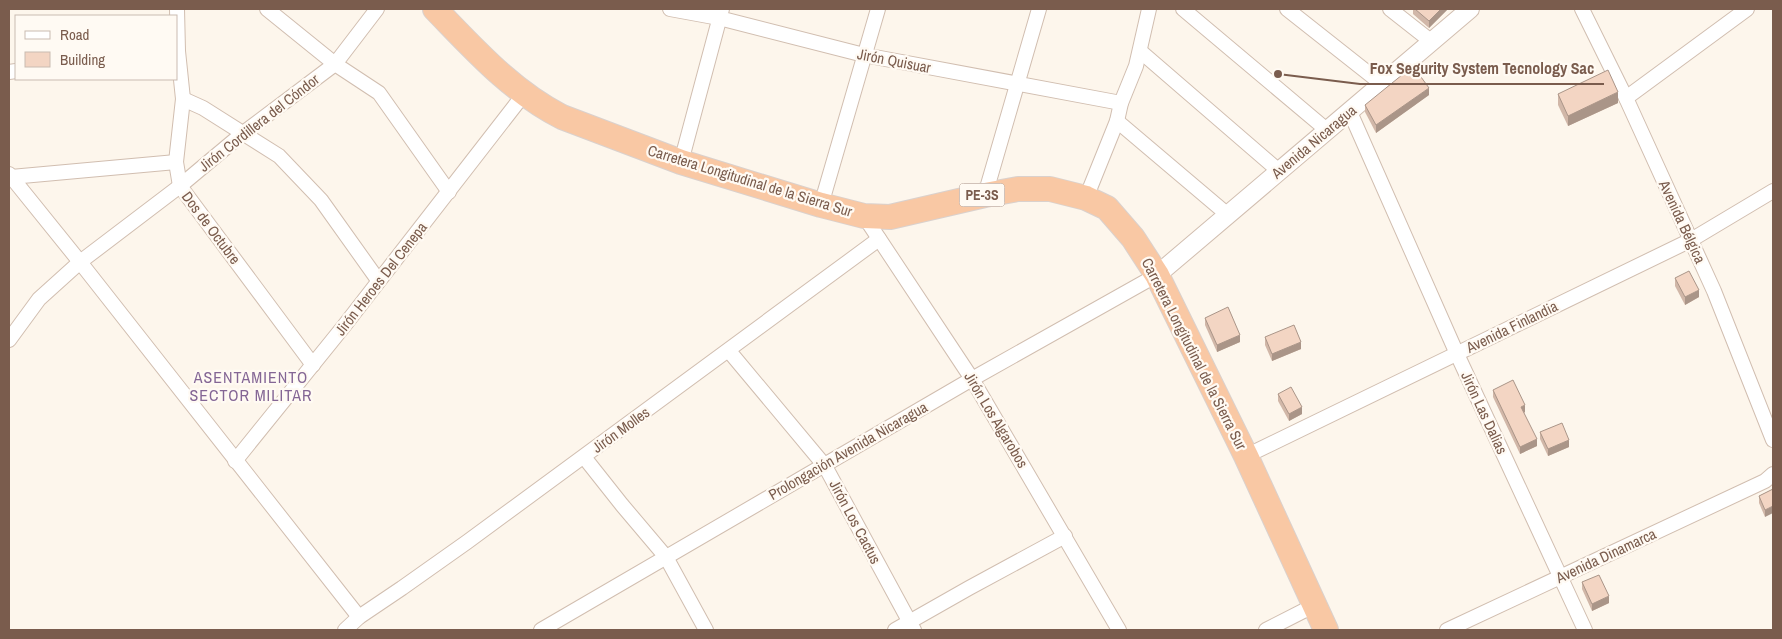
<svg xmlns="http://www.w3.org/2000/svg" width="1782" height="639" font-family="'Archivo Narrow',sans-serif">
<rect width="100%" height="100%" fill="#fdf6ec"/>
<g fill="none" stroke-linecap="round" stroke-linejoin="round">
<g stroke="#d1beb0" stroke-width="16">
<g id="minor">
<path d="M177,9L178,51L183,99L176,162L180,186L313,365"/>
<path d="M267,9L335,64L379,93L449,192"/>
<path d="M670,9L719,18L864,55L1121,103"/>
<path d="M1183,9L1328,131"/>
<path d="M1287,9L1382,84"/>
<path d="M1390,9L1432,42"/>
<path d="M1582,9L1626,98L1714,291L1773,440"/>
<path d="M1140,51L1279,171"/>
<path d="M9,72L16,71"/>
<path d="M1626,98L1747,9"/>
<path d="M183,99L203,108L279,156L321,200L378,280"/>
<path d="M1350,112L1457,354L1585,630"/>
<path d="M1117,121L1228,215"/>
<path d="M681,162L722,9"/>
<path d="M9,174L80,262L359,617"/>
<path d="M11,177L176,162"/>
<path d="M985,195L1039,9"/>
<path d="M1086,198L1117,121L1121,103L1136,66L1149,9"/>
<path d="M821,205L878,9"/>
<path d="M864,216L972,379L1119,630"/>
<path d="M9,340L39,299L80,262L180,186L242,134L335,64L377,9"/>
<path d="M729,351L825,466L914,630"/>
<path d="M1246,456L1691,240L1773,191"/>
<path d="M584,457L622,505L666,557L706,630"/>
<path d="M235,461L344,326L524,94"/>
<path d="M345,630L359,617L402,588L467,542L879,239"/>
<path d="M541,630L972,379L1157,275"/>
<path d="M895,630L969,588L1065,536"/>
<path d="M1266,630L1315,605"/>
<path d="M1447,630L1765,481L1773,474"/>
</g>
</g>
<g stroke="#d1beb0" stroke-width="20">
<path id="tertiary" d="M1157,275L1470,9"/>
</g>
<g stroke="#dad1cd" stroke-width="26">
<path id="trunk" d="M435,9C474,49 511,91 562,117L681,162L821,205L864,216L890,217L985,195L1018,189H1050L1086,198L1107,208L1133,238L1157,275L1246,456L1326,630"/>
</g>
<use href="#minor" stroke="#fff" stroke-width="14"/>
<use href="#tertiary" stroke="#fff" stroke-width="18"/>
<use href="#trunk" stroke="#f9c8a4" stroke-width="24"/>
</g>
<g fill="#d1b7a8">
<path d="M1413,9H1448L1429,28L1413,14Z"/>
<path d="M1558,94L1618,103L1568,126L1558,105Z"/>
<path d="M1429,95L1376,133L1365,112V105Z"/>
<path d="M1675,278L1699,297L1685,305L1675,286Z"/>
<path d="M1205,318L1240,342L1217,352L1205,325Z"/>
<path d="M1265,337L1301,349L1272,361L1265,345Z"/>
<path d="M1493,390L1525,412L1524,413L1537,446L1520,454L1493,397Z"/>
<path d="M1278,394L1302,414L1289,421L1278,401Z"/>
<path d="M1540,432L1569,447L1548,456L1540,439Z"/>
<path d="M1773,489L1765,517L1759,503V496Z"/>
<path d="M1582,582L1609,603L1592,611L1582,589Z"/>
</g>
<g fill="#aa9588">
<path d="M1441,9H1448L1429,28V21Z"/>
<path d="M1429,88V95L1376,133V125Z"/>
<path d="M1618,92V103L1568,126V116Z"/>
<path d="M1699,290V297L1685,305V297Z"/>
<path d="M1240,335V342L1217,352V345Z"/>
<path d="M1301,342V349L1272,361V354Z"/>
<path d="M1525,405V412L1521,414V407Z"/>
<path d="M1302,407V414L1289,421V414Z"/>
<path d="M1537,439V446L1520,454V447Z"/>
<path d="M1569,440V447L1548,456V449Z"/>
<path d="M1773,506V513L1765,517V510Z"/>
<path d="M1609,596V603L1592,611V604Z"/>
</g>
<g fill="#f3d5c3" stroke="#aa9588">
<path d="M1415,9H1441L1429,21Z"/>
<path d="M1413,66L1429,88L1376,125L1365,105Z"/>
<path d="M1608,70L1618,92L1568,116L1558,94Z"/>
<path d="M1689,271L1699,290L1685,297L1675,278Z"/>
<path d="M1228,307L1240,335L1217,345L1205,318Z"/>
<path d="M1294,325L1301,342L1272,354L1265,337Z"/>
<path d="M1513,380L1525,405L1521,407L1537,439L1520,447L1493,390Z"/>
<path d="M1291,387L1302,407L1289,414L1278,394Z"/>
<path d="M1562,423L1569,440L1548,449L1540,432Z"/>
<path d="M1773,489V506L1765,510L1759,496Z"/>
<path d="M1599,575L1609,596L1592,604L1582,582Z"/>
</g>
<g text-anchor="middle" stroke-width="4.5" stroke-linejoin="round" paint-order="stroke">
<rect fill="#fffaf3" stroke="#a28b7f" stroke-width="1" x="959.5" y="183.5" width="45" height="23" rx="4"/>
<g font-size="14" font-weight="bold" fill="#7a5c4d">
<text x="982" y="200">PE-3S</text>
</g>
<g font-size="15" fill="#7a5c4d" stroke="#fffaf3">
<text transform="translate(894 61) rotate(11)" y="5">Jirón Quisuar</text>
<text transform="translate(259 123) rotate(-38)" y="5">Jirón Cordillera del Cóndor</text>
<text transform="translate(1314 142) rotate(-40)" y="5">Avenida Nicaragua</text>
<text transform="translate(750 181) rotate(17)" y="5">Carretera Longitudinal de la Sierra Sur</text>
<text transform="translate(1682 222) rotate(65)" y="5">Avenida Bélgica</text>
<text transform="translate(211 228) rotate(53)" y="5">Dos de Octubre</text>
<text transform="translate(381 279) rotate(-52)" y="5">Jirón Heroes Del Cenepa</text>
<text transform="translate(1512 327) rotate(-26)" y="5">Avenida Finlandia</text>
<text transform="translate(1194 354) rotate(63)" y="5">Carretera Longitudinal de la Sierra Sur</text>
<text transform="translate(1484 413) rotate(65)" y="5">Jirón Las Dalias</text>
<text transform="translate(996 420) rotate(59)" y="5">Jirón Los Algarobos</text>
<text transform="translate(621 430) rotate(-36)" y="5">Jirón Molles</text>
<text transform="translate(848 451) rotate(-30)" y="5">Prolongación Avenida Nicaragua</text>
<text transform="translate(855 522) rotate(62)" y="5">Jirón Los Cactus</text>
<text transform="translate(1606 556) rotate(-25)" y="5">Avenida Dinamarca</text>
</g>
<g font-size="16" letter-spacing="1" fill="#846695" stroke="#fffaf3">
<text x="251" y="383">ASENTAMIENTO<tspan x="251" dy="18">SECTOR MILITAR</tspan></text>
</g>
</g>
<path fill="none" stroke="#7a5c4d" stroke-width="2" d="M1278 74L1360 84H1604"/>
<circle fill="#7a5c4d" stroke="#fffaf3" stroke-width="2" cx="1278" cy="74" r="5"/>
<g font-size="16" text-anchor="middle" font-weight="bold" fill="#7a5c4d" stroke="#fffaf3" stroke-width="4.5" stroke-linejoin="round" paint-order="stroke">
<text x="1482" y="74">Fox Segurity System Tecnology Sac</text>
</g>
<rect width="1782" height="639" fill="none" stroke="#7a5c4d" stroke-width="20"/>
<rect x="15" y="15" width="162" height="65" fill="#fffaf3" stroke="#cabbb1"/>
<rect x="25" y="31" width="25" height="8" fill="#ffffff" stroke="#cabbb1"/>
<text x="60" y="40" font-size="15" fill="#7a5c4d">Road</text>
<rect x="25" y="52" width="25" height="15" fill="#f3d5c3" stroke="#cabbb1"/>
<text x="60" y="65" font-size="15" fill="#7a5c4d">Building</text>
</svg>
